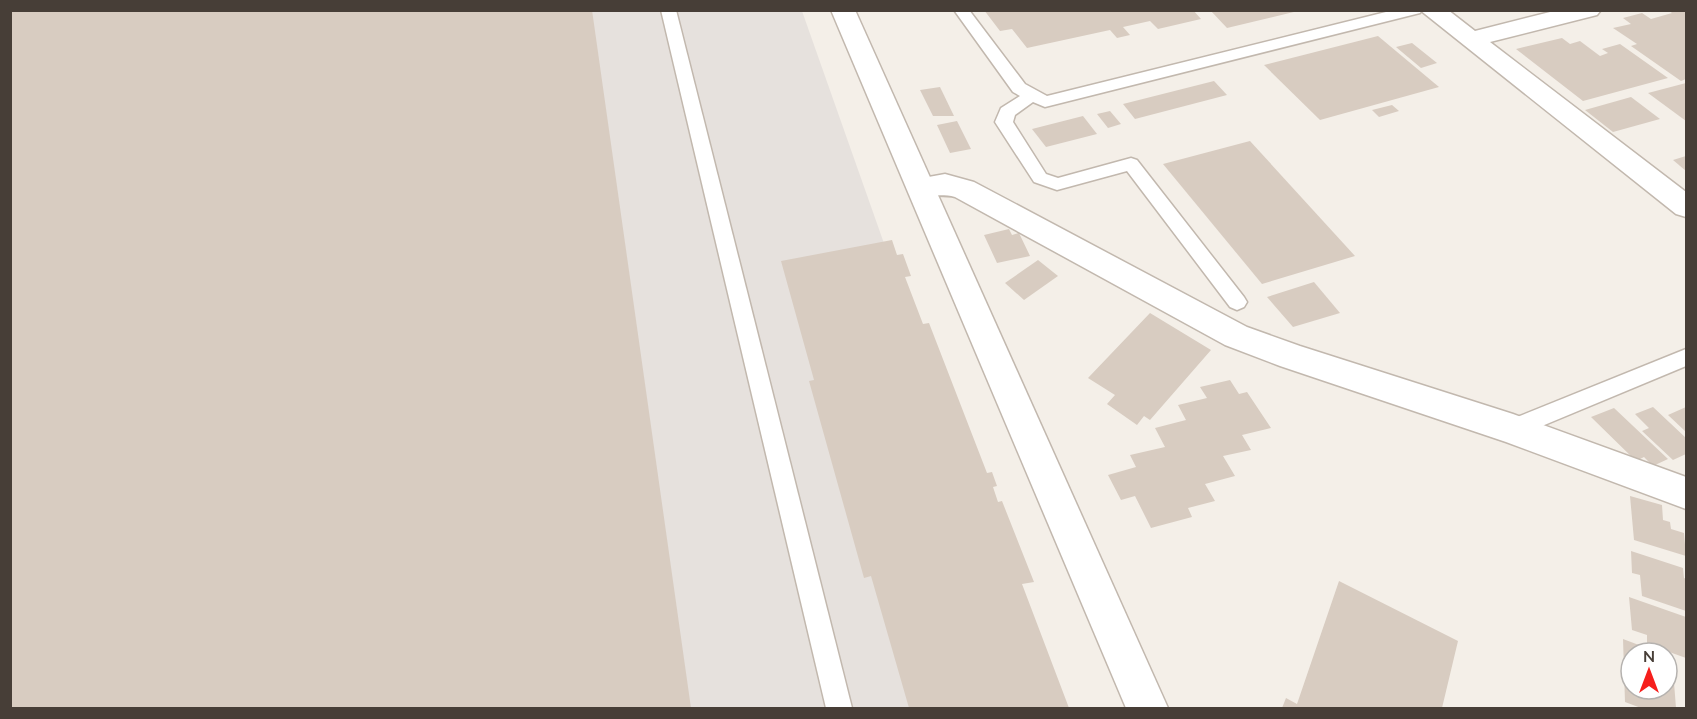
<svg xmlns="http://www.w3.org/2000/svg" width="1697" height="719" font-family="Mulish,sans-serif">
<rect width="100%" height="100%" fill="#f4efe8"/>
<path fill="#e6e1dd" d="M10,11H802L1048,708H11Z"/>
<g fill="#d8ccc1">
<path d="M10,10H592L691,708H10Z"/>
<path d="M984,10H1193L1201,19L1158,29L1150,21L1123,27L1130,35L1117,38L1110,30L1027,48L1012,29L1000,31Z"/>
<path d="M1210,10H1298V11L1227,28Z"/>
<path d="M1668,10H1686V79L1681,81L1631,46L1637,44L1613,28L1631,24L1623,18L1642,13L1651,19L1672,13Z"/>
<path d="M1378,36L1439,87L1320,120L1264,65Z"/>
<path d="M1562,38L1570,44L1580,41L1600,56L1608,53L1602,49L1620,44L1668,78L1583,101L1516,49Z"/>
<path d="M1412,43L1437,63L1421,68L1396,47Z"/>
<path d="M1214,81L1227,95L1135,119L1123,104Z"/>
<path d="M1686,83V121L1648,93Z"/>
<path d="M940,87L954,116H933L920,90Z"/>
<path d="M1631,97L1660,119L1613,132L1585,110Z"/>
<path d="M1392,105L1399,111L1379,117L1372,110Z"/>
<path d="M1110,111L1121,124L1108,128L1097,114Z"/>
<path d="M1083,116L1097,134L1046,147L1032,129Z"/>
<path d="M957,121L971,149L950,153L937,125Z"/>
<path d="M1250,141L1355,256L1262,284L1163,164Z"/>
<path d="M1686,156V171L1673,160Z"/>
<path d="M1009,229L1012,235L1019,233L1030,256L997,263L984,235Z"/>
<path d="M892,240L897,255L903,254L911,276L905,277L923,324L929,323L987,473L992,472L997,486L993,487L998,502L1002,501L1034,582L1022,584L1069,708H909L871,576L864,578L809,381L814,380L781,261Z"/>
<path d="M1038,260L1058,276L1024,300L1005,283Z"/>
<path d="M1314,282L1340,313L1293,327L1267,297Z"/>
<path d="M1150,313L1211,350L1150,420L1144,416L1137,425L1107,404L1115,395L1088,378Z"/>
<path d="M1230,380L1239,394L1247,392L1271,428L1242,435L1251,450L1223,456L1235,476L1205,484L1215,501L1188,508L1192,517L1151,528L1135,496L1121,500L1108,475L1136,467L1130,455L1165,447L1155,428L1186,420L1178,405L1207,398L1200,387Z"/>
<path d="M1653,407L1686,438V454L1673,460L1642,431L1649,428L1635,414Z"/>
<path d="M1686,407V432L1668,415Z"/>
<path d="M1614,408L1668,459L1653,466L1644,457L1636,461L1591,417Z"/>
<path d="M1630,496L1662,505L1663,520L1670,522L1671,529L1684,533L1686,556L1634,540Z"/>
<path d="M1631,551L1683,568L1684,578L1686,579V611L1642,596L1640,575L1632,573Z"/>
<path d="M1339,581L1458,641L1442,708H1282L1286,698L1297,704Z"/>
<path d="M1629,597L1686,617V658L1647,644V635L1632,630Z"/>
<path d="M1623,639L1660,653H1631V689H1667V655L1672,657L1676,708H1641L1625,702Z"/>
</g>
<g fill="none" stroke-linecap="round" stroke-linejoin="round">
<g stroke="#c2b8ae" stroke-width="3">
<g id="service">
<path d="M661,10H676L852,708H826Z"/>
<path d="M954,10H969L1025,84L1047,96L1394,10H1422L1420,13L1045,107L1033,102L1015,115L1013,122L1046,174L1058,178L1131,158L1137,160L1244,297L1247,302L1244,307L1237,310L1230,307L1127,171L1057,190L1034,182L995,122L1001,108L1020,96L1013,92Z"/>
<path d="M1686,349V366L1513,438L1505,436L1502,429L1505,422Z"/>
</g>
</g>
<g stroke="#c2b8ae" stroke-width="3">
<g id="minor">
<path d="M1420,10H1448L1475,31L1558,10H1601L1597,15L1490,42L1686,192V217L1676,214Z"/>
<path d="M945,174L974,182L1247,327L1300,346L1513,414L1686,477V509L1506,442L1280,366L1225,345L955,197C940,193 927,198 912,194L908,187L912,180Z"/>
</g>
</g>
<g stroke="#c2b8ae" stroke-width="3">
<path id="tertiary" d="M831,10H855L1168,708H1126Z"/>
</g>
<use href="#service" fill="#fff" fill-rule="evenodd"/>
<use href="#minor" fill="#fff" fill-rule="evenodd"/>
<use href="#tertiary" fill="#fff" fill-rule="evenodd"/>
</g>
<rect width="1697" height="719" fill="none" stroke="#473e37" stroke-width="24"/>
<g transform="translate(1649 671)"><circle r="28" fill="#ffffff" stroke="#b5b2af" stroke-width="1.5"/>
<path d="M0-4.5L10 22L0 15L-10 22Z" fill="#f61f1c"/>
<text y="-9" font-size="16" font-weight="bold" text-anchor="middle" fill="#473e37">N</text>
</g>
</svg>
